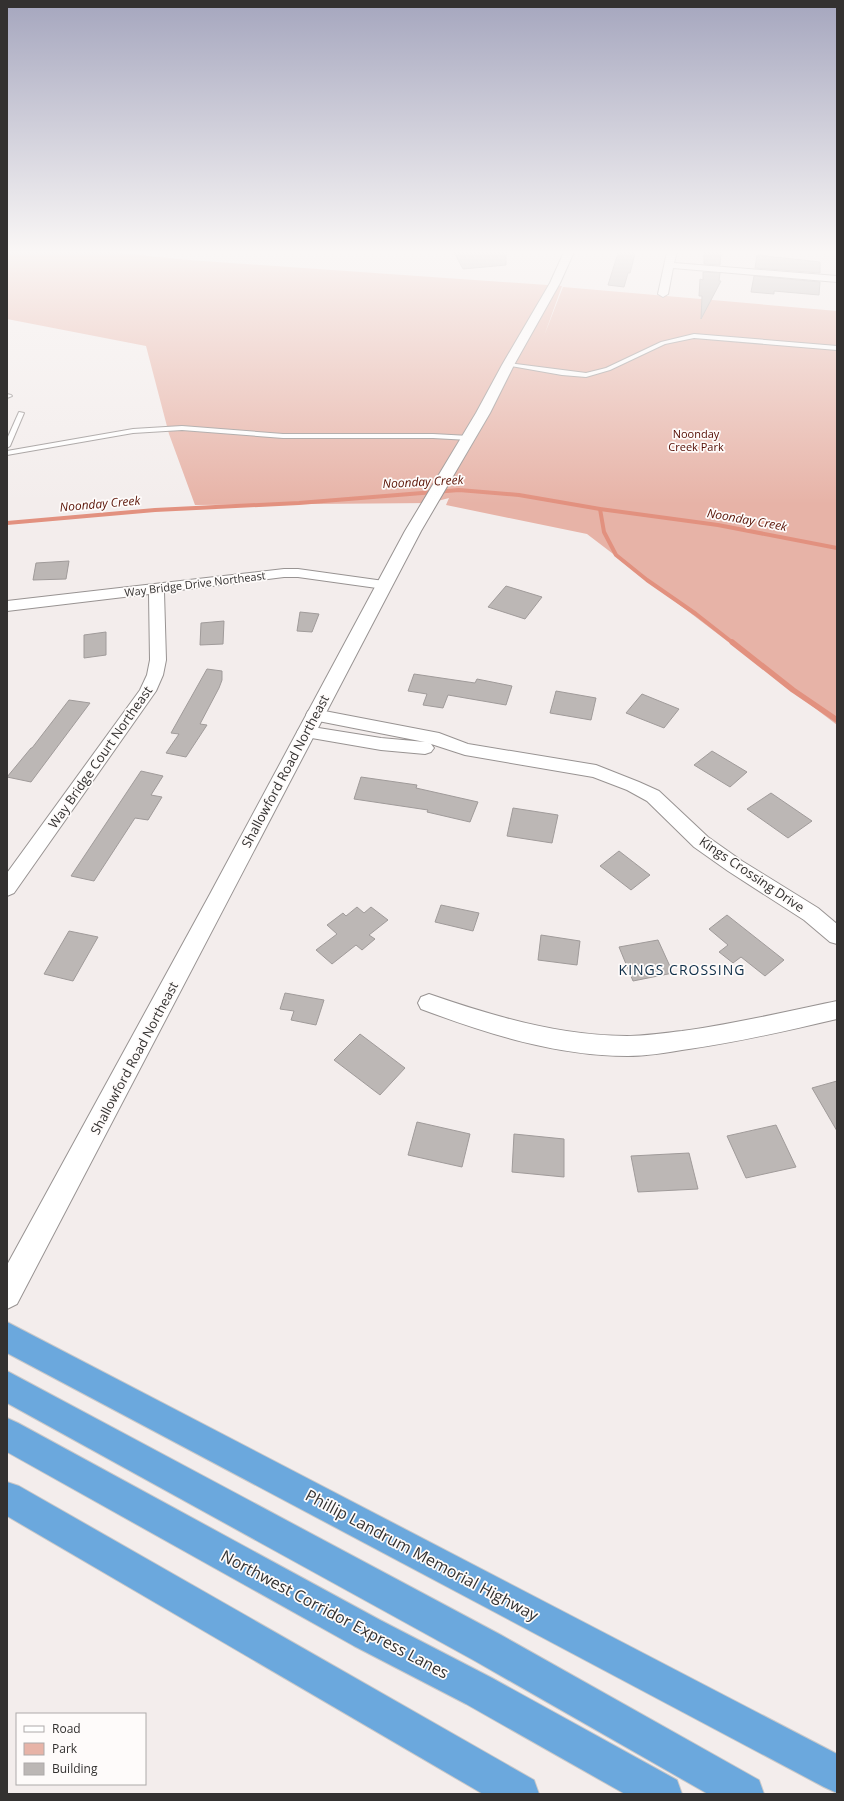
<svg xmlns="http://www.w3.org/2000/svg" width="844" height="1801" font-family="'Open Sans',sans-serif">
<rect width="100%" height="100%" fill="#f3edec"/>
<path fill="#e7b3a7" d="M7,252H110L189,260L562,286L544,336L563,287L837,311V725L587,534L446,505L449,498L430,503L195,505L169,434L146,346L7,319Z"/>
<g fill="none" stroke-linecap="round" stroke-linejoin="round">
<g stroke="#e2917f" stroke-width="4">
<path d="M600,509L604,532L616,555L647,580L696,614L733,643"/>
<path d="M7,523L155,510L299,503L459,490L519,495L600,509L718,525L837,548"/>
</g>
<path stroke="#e2917f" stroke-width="5.5" d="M732,642L793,690L837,720"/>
</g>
<g fill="#bcb7b5" stroke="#a09b9a">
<path d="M454,252H506V265L463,269Z"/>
<path d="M619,252H634L633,254H635L630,273H628L624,287L608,285L618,253Z"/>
<path d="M704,252H721L720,265L704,264Z"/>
<path d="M757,255L820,262V273L755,268Z"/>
<path d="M703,272L720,273L719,281H721L701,319L702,296H699L700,279L703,280Z"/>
<path d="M754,276L820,282L819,295L774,291V294L751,292Z"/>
<path d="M69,561L66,579L33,580L36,563Z"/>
<path d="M506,586L542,597L525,619L488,607Z"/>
<path d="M300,612L319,614L312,632L297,631Z"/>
<path d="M224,621L223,644L200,645L201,623Z"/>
<path d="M106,632V655L84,658V635Z"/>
<path d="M207,669L222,671V680L219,688L200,724L207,725L186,757L166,753L179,734L171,733Z"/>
<path d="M414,674L475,683L477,679L512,686L506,705L448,695L443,708L423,705L427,694L408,691Z"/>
<path d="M556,691L596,698L591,720L550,713Z"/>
<path d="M642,694L679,709L664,728L626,713Z"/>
<path d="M69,700L90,703L31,782L7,777L31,748H32Z"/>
<path d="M712,751L747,772L730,787L694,765Z"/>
<path d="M141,771L163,776L151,795L162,797L148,820L135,818L94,881L71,876Z"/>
<path d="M361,777L417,785L416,788L478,802L470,822L427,812L428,810L354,799Z"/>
<path d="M771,793L812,821L788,838L747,809Z"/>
<path d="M513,808L558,815L552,843L507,836Z"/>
<path d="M619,851L650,875L631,890L600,866Z"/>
<path d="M441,905L479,913L473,931L435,922Z"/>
<path d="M357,907L364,913L371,907L388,920L369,935L375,939L362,950L356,945L332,964L316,950L337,934L327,925L343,913L346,916Z"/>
<path d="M727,915L784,960L765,976L741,957L733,963L719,952L728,945L709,929Z"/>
<path d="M69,931L98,937L73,981L44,974Z"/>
<path d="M541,935L580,941L577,965L538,960Z"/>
<path d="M658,940L673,973L633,981L619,947Z"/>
<path d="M285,993L324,1000L316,1025L291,1020L294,1011L280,1009Z"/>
<path d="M360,1034L405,1068L380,1095L334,1060Z"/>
<path d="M837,1081V1131L812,1088Z"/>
<path d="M417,1122L470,1134L462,1167L408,1155Z"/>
<path d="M776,1125L796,1167L746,1178L727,1136Z"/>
<path d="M514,1134L564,1139V1177L512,1172Z"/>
<path d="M689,1153L698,1189L638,1192L631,1156Z"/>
</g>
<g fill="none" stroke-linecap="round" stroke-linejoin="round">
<g stroke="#989392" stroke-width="2">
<g id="service">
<path d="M694,334L837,346V350L694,338L665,344L610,370L586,377L562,375L505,365L508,363L586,373L606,368L661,342Z"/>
<path d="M7,394L11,395L12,396L7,398Z"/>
<path d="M19,412L24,413L10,446L7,448V439Z"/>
<path d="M182,426L283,434H433L469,436L472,438L469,440L433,438H283L182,430L133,433L7,455V451L133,429Z"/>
</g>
</g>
<g stroke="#989392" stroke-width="2">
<g id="minor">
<path d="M667,252H677L674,263L837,276V282L673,268L668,294L663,297L658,294Z"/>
<path d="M284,569H298L384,581L389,582L391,585L389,588L384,589L298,577H284L164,592L166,660L163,675L156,691L14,893L7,896V873L140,690L147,675L150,660L149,594L7,611V601Z"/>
<path d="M314,709L439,733L468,744L596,765L639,782L659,791L708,837L742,861L818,908L837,924V944L830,942L804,920L728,871L694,847L647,801L627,790L593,777L465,755L425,742L431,744L434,748L431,752L425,754L381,750L300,736L297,732L300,728L306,726L381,738L425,742L308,719L306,715L308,711Z"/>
<path d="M429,994C493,1016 559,1036 627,1036C645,1036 664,1033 682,1031C734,1024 785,1012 837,1001V1019C786,1031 734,1043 682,1050C664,1053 646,1056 628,1056C556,1056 488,1034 421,1009L418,1003L421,997Z"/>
</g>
</g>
<g stroke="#989392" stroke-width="2">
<path id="tertiary" d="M564,252H574L560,283L514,365L490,413L421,531L17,1304L7,1309V1265L210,894L405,531L476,413L502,365L550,283Z"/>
</g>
<g stroke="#cac9c9" stroke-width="2">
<g id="motorway">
<path d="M7,1322L837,1754V1793L824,1787L7,1353Z"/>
<path d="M7,1371L501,1635L759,1780L764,1794H708L475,1661L7,1403Z"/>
<path d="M7,1418L18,1423L380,1620L492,1678L677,1780L682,1794H625L466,1704L354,1646L7,1452Z"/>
<path d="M7,1482L19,1486L534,1780L539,1794H483L7,1516Z"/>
</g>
</g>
<use href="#service" fill="#fff" fill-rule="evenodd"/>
<use href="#minor" fill="#fff" fill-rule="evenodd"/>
<use href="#tertiary" fill="#fff" fill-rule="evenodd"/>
<use href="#motorway" fill="#6ba8dd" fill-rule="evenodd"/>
</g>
<linearGradient id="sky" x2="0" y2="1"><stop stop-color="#a5a6be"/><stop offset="0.5" stop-color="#faf7f6"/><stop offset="1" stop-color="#faf7f6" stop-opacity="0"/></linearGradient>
<rect width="844" height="504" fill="url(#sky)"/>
<g text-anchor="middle" stroke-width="3.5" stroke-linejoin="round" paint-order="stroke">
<g font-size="11" fill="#530b00" stroke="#fefbfa">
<text x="696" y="438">Noonday<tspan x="696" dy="13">Creek Park</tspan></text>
</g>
<g font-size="11" fill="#333130" stroke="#fefbfa">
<text transform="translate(195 584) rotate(-7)" y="4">Way Bridge Drive Northeast</text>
</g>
<g font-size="12" font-style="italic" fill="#591204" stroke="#fefbfa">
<text transform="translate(423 482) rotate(-3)" y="4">Noonday Creek</text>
<text transform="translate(100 504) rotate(-5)" y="4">Noonday Creek</text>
<text transform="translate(747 520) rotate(10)" y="4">Noonday Creek</text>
</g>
<g font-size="13" fill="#333130" stroke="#fefbfa">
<text transform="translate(100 757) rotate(-55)" y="5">Way Bridge Court Northeast</text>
<text transform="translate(285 771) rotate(-62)" y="5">Shallowford Road Northeast</text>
<text transform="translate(752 874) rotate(34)" y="5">Kings Crossing Drive</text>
<text transform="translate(134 1058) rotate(-62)" y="5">Shallowford Road Northeast</text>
</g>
<g font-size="14" letter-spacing="1" fill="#0e2e48" stroke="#fefbfa">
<text x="682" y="975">KINGS CROSSING</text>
</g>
<g font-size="16" fill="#333130" stroke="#fefbfa">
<text transform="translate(422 1555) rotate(28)" y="6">Phillip Landrum Memorial Highway</text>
<text transform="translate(335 1614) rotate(28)" y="6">Northwest Corridor Express Lanes</text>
</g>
</g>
<rect width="844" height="1801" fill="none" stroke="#333130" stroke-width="16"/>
<rect x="16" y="1713" width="130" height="72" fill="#fefbfa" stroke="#adaaa9"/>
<rect x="24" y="1726" width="20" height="6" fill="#ffffff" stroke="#adaaa9"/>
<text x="52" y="1733" font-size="12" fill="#333130">Road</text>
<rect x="24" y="1743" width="20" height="12" fill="#e7b3a7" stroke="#adaaa9"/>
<text x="52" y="1753" font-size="12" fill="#333130">Park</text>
<rect x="24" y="1763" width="20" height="12" fill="#bcb7b5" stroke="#adaaa9"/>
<text x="52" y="1773" font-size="12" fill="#333130">Building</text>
</svg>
